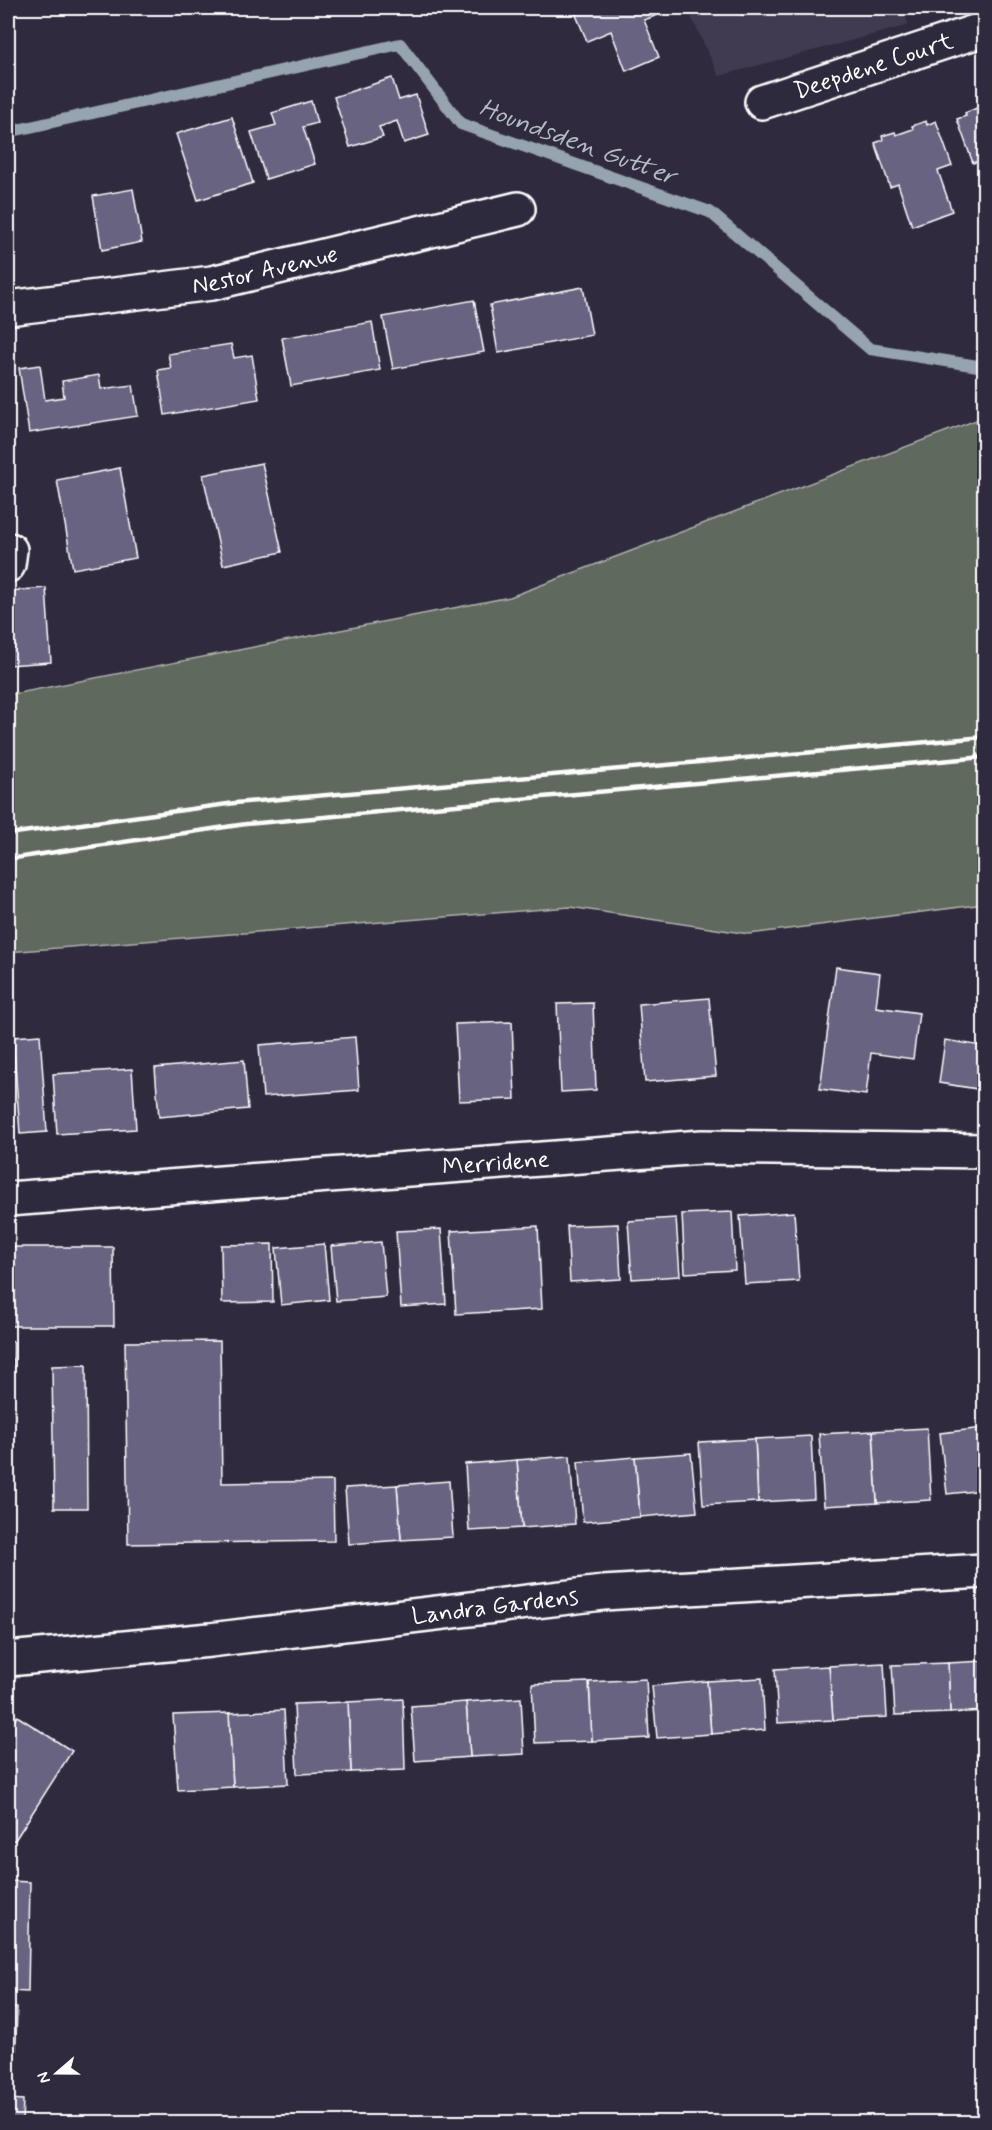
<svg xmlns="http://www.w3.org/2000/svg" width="992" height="2130" font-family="Mynerve,sans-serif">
<rect width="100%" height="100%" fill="#2f2a3d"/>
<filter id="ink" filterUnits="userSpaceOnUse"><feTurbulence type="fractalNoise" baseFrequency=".0167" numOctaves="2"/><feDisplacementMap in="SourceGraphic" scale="12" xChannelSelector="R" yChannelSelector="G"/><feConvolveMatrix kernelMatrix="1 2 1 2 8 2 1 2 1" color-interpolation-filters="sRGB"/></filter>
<g filter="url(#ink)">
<path fill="#403b51" d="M687,8H901L909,25L719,76Z"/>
<path fill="#60695d" stroke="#b0b4ae" stroke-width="1.5" d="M984,417V904L749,934L570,907L8,952V695L510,597Z"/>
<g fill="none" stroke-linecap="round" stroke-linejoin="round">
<path stroke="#95a4ae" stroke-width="12" d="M8,132L400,44L461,124L710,212L870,349L984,367"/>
</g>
<g fill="#676381" stroke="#fff" stroke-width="1.5">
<path d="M573,8H660L663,13L644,20L659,57L626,71L611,31L587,41Z"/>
<path d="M740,8H764L742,15Z"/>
<path d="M392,78L399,100L416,95L429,135L404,143L397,121L379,127L383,137L350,147L334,97Z"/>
<path d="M311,101L317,123L303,127L315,164L266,179L251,132L276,125L272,113Z"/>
<path d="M977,108L979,111L984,109V171L981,160L973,163L957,119L966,116L965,113Z"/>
<path d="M232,117L253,183L198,200L176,134Z"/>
<path d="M926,121L927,125L936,121L952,166L938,171L952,211L912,226L898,184L890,187L875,143L883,140L882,136L895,132L896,135L913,129L912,126Z"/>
<path d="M133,189L142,242L102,250L93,196Z"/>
<path d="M583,287L592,335L498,353L490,305Z"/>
<path d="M474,300L484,352L393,369L383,317Z"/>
<path d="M372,322L380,370L291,386L282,338Z"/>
<path d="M231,344L234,358L252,355L259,399L165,415L158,370L171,368L168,354Z"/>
<path d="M40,365L45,400L64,397L62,381L99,375L101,389L133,385L138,416L29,433L19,368Z"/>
<path d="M262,463L282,552L223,565L203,475Z"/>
<path d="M120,468L136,558L73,569L57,480Z"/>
<path d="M46,588L51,662L8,665V591Z"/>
<path d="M836,967L880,973L876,1007L919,1013L913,1059L871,1053L866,1095L820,1089Z"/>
<path d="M709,998L716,1076L645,1082L639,1004Z"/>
<path d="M593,1003L596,1090L561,1092L557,1004Z"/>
<path d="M512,1022L515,1099L459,1101L455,1024Z"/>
<path d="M984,1028V1090L939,1083L945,1040L982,1046Z"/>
<path d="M40,1035L47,1132L20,1134L13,1037Z"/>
<path d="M355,1037L359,1090L263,1097L259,1045Z"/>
<path d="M244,1060L248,1109L159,1117L155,1068Z"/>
<path d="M132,1069L136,1129L57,1134L53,1074Z"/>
<path d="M732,1212L735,1270L685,1273L682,1214Z"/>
<path d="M794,1212L799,1281L745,1284L740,1216Z"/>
<path d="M676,1218L680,1276L632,1279L628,1221Z"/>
<path d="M618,1224L621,1279L570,1282L567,1226Z"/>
<path d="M538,1226L542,1309L456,1314L451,1231Z"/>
<path d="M441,1229L446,1304L401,1307L396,1231Z"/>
<path d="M381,1242L386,1297L336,1301L331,1246Z"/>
<path d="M272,1244L273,1302L222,1303L221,1245Z"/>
<path d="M324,1244L329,1300L281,1305L276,1248Z"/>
<path d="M8,1247H113L114,1326H8Z"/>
<path d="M8,1341L14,1342L12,1428H8Z"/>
<path d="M220,1341L222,1483L333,1481L334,1541L128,1544L125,1342Z"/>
<path d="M86,1365L87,1508H54L52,1366Z"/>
<path d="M927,1428L931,1500L877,1503L873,1431Z"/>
<path d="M984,1428V1490L947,1494L940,1433Z"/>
<path d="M873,1431L877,1503L824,1506L819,1434Z"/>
<path d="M811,1436L814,1499L758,1502L755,1439Z"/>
<path d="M8,1439H12L10,1526H8Z"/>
<path d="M755,1439L758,1502L703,1505L699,1442Z"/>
<path d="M691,1453L697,1512L640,1517L635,1457Z"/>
<path d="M570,1456L575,1524L522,1528L517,1460Z"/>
<path d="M635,1457L640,1517L583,1522L578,1462Z"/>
<path d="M517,1460L522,1528L469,1531L465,1464Z"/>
<path d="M449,1481L453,1537L401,1540L397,1485Z"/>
<path d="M397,1485L401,1540L349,1544L345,1488Z"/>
<path d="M984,1661V1711L950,1713L948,1663Z"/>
<path d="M884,1663L887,1717L833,1720L829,1666Z"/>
<path d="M948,1663L950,1713L895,1715L892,1665Z"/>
<path d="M829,1666L833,1720L778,1723L775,1669Z"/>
<path d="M762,1678L765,1730L711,1734L707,1681Z"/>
<path d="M646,1679L649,1738L592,1741L589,1682Z"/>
<path d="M707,1681L711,1734L657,1738L652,1686Z"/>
<path d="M589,1682L592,1741L535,1743L532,1684Z"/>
<path d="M521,1698L524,1754L470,1757L466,1702Z"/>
<path d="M403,1699L405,1770L351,1772L348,1702Z"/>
<path d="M348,1702L351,1772L297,1774L294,1704Z"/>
<path d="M466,1702L470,1757L415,1761L411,1706Z"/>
<path d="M284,1710L288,1784L233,1787L229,1713Z"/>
<path d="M229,1713L233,1787L178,1790L173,1715Z"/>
<path d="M17,1716L72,1751L15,1840L8,1842V1732Z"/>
<path d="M8,1881L30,1882L28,1992L8,1991Z"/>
<path d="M8,2008H17L15,2075H8Z"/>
<path d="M8,2099L23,2100L22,2122H8Z"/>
</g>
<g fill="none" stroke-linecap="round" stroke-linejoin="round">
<g stroke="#fff" stroke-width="38">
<g id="minor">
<path id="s1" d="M762,102L984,29"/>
<path id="s2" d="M8,308L212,283L518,209"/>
<path d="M8,565L10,550"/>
<path id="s3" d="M8,1199L702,1147L984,1151"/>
<path id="s4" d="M8,1659L210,1640L603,1593L984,1571"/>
</g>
</g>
<use href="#minor" stroke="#2f2a3d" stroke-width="33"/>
<g stroke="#fff" stroke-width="4.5">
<path d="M8,834L235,803L984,737"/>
<path d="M8,859L246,824L984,757"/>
</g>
</g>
</g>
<g text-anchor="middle" stroke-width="6" stroke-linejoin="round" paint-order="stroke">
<g font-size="24" fill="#fff" stroke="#2f2a3d">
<text dy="8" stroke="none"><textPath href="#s1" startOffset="117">Deepdene Court</textPath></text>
<text dy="8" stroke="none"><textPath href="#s2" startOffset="260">Nestor Avenue</textPath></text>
<text dy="8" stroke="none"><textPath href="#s3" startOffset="489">Merridene</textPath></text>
<text dy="8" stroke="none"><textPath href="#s4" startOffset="490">Landra Gardens</textPath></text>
</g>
<g font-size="26" font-style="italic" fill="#b0bbc2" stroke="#2f2a3d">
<text transform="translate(578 141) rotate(20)" y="9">Houndsden Gutter</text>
</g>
</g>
<rect width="992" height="2130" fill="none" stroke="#2f2a3d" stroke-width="30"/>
<rect x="15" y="15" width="962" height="2100" fill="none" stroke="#fff" stroke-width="2" filter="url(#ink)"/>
<g transform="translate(57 2073) rotate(250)" stroke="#2f2a3d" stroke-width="4.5" paint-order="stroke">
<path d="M0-4.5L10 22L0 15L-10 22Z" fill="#ffffff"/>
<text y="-9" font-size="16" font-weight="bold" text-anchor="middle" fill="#ffffff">N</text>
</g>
</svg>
